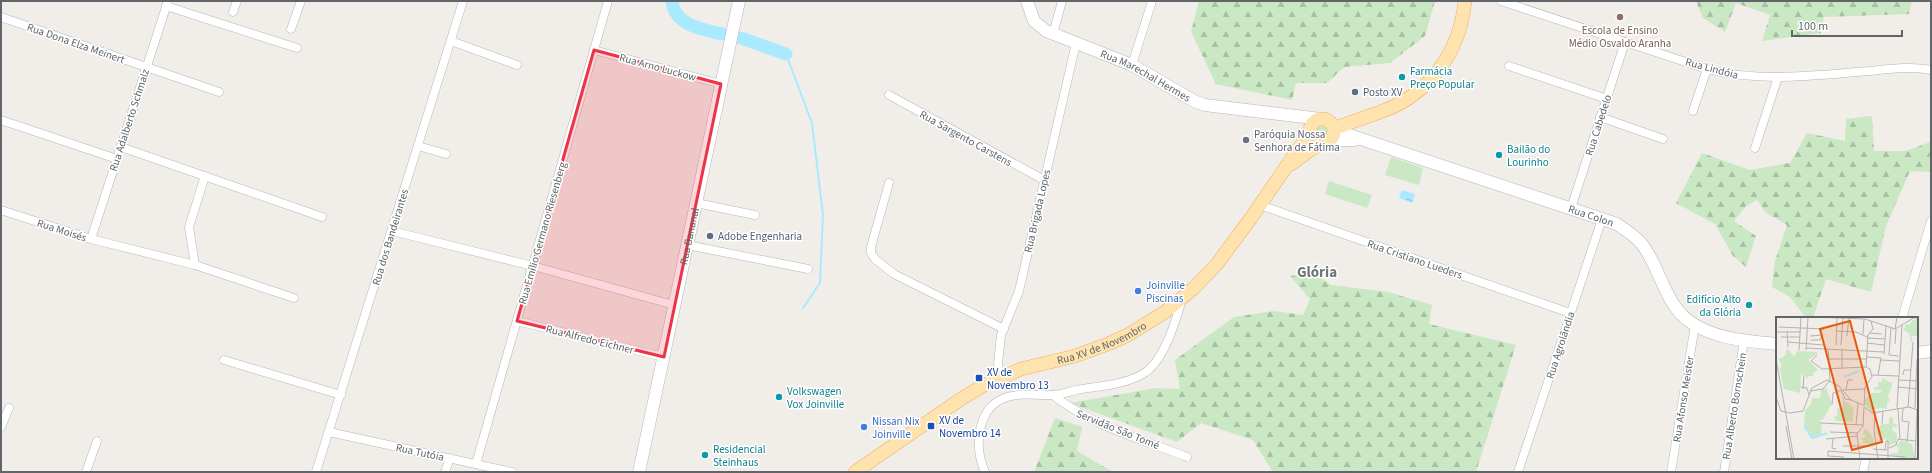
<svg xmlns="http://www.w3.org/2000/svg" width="1932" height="473" font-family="'Source Sans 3',sans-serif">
<defs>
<pattern id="forest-firs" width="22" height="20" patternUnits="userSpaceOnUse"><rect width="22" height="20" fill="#cbe8c4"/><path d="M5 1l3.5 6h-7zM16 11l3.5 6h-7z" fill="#a8c0a3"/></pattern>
<pattern id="water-ripples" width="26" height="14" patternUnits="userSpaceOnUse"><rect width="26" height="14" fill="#aaeaff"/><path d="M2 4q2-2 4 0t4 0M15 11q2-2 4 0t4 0" fill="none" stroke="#8ec1d2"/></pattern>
</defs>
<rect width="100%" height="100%" fill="#f1ede8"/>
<g fill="url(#forest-firs)">
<path d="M1199,1H1435L1425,36L1390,63L1344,67L1327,83H1296L1292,100L1216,84L1191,32Z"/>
<path d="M1696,1H1912L1909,14L1824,17L1821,33L1762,41L1770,15L1736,3L1725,32L1703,18Z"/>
<path d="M1872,116L1874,151H1906L1930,142L1931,172L1910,171L1886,226L1871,292L1826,279L1813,318H1806L1790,297L1772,287L1775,261L1787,225L1765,212L1757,200L1746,206L1734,221L1756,236L1746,267L1733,256L1715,224L1676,203L1702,153L1750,170L1790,163L1807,133L1845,141L1846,119Z"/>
<path d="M1314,273L1331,285L1388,292L1432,305L1429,324L1516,345L1476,472H1273L1253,440L1201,423L1177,442L1070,403L1156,388L1180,389L1175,360L1234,317L1274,311L1303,315L1310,299L1290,276Z"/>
<path d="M1055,418L1082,427L1077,451L1113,472H1034Z"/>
</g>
<g fill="#cbe8c4">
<circle cx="1321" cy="131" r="7"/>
<path d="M1391,157L1423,168L1419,185L1385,175Z"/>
<path d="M1329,181L1372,195L1367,208L1325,194Z"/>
</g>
<path fill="url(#water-ripples)" d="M1402,190L1415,194L1412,203L1399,198Z"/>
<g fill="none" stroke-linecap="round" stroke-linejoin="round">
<path stroke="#aaeaff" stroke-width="2" d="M786,54L812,123L823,215L820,283L803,308"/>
<g stroke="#aaeaff" stroke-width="13">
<path d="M672,1C675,26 702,29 722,34"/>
<path d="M741,38L786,54"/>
</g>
<g stroke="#b3b7ba" stroke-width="9">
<g id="street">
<path d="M1501,1L1707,69C1761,83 1816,75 1870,71C1890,69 1911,66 1931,70"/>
<path d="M166,6L297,48"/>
<path d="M233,12L237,1"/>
<path d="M1,17L219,92"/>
<path d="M291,29L301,1"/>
<path d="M1053,34L1062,1"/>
<path d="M451,41L517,65"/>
<path d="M594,50L721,84"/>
<path d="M1132,65L1152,1"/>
<path d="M1509,66L1607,99"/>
<path d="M889,95L1044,180"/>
<path d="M1693,111L1707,69"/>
<path d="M1600,117L1663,139"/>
<path d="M1,120L117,159"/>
<path d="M418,146L446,154"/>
<path d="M121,147L322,217"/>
<path d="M1755,148L1778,77"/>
<path d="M889,183L871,247V253L875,259L894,274L1004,329"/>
<path d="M696,203L755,215"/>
<path d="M1260,205L1570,313"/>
<path d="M1571,208L1625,42"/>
<path d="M1,210L91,239L195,265L294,298"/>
<path d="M392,231L533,266L674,305"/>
<path d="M91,239L168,1"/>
<path d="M687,245L808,269"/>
<path d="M195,265L189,227L205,176"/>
<path d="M1902,318L1931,221"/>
<path d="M517,321L664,357"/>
<path d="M224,360L341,395"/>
<path d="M1000,377L998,363L1001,335L1019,291L1076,43"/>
<path d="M1053,395C1092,426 1141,439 1187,457"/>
<path d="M1,427L9,408"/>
<path d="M329,432L512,472"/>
<path d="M476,464L608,1"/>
<path d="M86,472L97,441"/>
<path d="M316,472L463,1"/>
<path d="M445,472L450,458"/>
<path d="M985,472C974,447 976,407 1007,397C1021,392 1037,396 1052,395C1060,395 1068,392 1076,390C1098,386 1127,385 1146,372C1165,358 1176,320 1182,299"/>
<path d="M1518,472L1602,219"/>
<path d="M1671,472L1695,325"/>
<path d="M1724,472L1744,340"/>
<path d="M1863,472L1866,458"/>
</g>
</g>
<g stroke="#b2b6ba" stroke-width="13">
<g id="secondary">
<path id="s1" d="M1027,1L1034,21L1046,31L1132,65L1194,101L1205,105L1321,119"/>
<path id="s2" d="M1334,130L1617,224C1625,230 1634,235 1641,243C1660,266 1664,303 1689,321C1713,339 1748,341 1777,344"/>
<path d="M1330,140H1354"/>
<path d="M1917,353L1931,351"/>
<path id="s3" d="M639,472L739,1"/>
</g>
</g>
<g stroke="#f3ad5f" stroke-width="14">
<g id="primary">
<circle cx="1322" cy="131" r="12"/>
<path d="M1334,129C1350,122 1367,117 1383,111C1431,93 1460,51 1465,1"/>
<path d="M1291,164L1313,148L1326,142"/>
<path id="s4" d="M855,472L961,399L984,385L1021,369L1075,356L1108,344L1128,335L1165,312L1194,288L1217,264L1251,218L1310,132"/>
</g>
</g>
<use href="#street" stroke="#fff" stroke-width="8"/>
<use href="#secondary" stroke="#fff" stroke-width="12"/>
<use href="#primary" stroke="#ffe3af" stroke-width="13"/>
</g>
<path fill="#eb3448" fill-opacity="0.2" stroke="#eb3448" stroke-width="3" stroke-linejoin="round" d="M594,50L721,84L664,357L517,321Z"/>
<circle fill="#8d6e63" stroke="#fff" stroke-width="1.5" cx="1620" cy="17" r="4"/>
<g fill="#0f9aa8" stroke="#fff" stroke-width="1.5">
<circle cx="1402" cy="77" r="4"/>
<circle cx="1499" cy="155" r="4"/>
<circle cx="1749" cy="305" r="4"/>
<circle cx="779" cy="397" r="4"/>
<circle cx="705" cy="455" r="4"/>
</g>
<g fill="#5c6f8a" stroke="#fff" stroke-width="1.5">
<circle cx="1355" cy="92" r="4"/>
<circle cx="710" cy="236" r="4"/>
</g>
<circle fill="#6b7280" stroke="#fff" stroke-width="1.5" cx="1246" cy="140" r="4"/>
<g fill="#3f7fe0" stroke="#fff" stroke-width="1.5">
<circle cx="1138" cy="291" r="4"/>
<circle cx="864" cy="427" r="4"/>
</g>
<g fill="#1a4fb4" stroke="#fff" stroke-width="1.5">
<rect x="975" y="374" width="8" height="8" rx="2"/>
<rect x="927" y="422" width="8" height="8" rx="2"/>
</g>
<g text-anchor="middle" stroke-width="3" stroke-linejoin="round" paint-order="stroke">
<g font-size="11" fill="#785e54" stroke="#fff">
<text x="1620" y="34">Escola de Ensino<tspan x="1620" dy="13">Médio Osvaldo Aranha</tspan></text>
</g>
<g font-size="11" fill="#5f6568" stroke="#fff">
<text transform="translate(76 43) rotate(19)" y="4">Rua Dona Elza Meinert</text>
<text transform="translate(658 67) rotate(15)" y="4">Rua Arno Luckow</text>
<text transform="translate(1712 68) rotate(15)" y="4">Rua Lindóia</text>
<text dy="4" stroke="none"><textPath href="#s1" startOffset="146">Rua Marechal Hermes</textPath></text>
<text transform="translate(129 120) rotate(-72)" y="4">Rua Adalberto Schmalz</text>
<text transform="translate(1598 125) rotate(-72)" y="4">Rua Cabedelo</text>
<text transform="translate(966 138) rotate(29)" y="4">Rua Sargento Carstens</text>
<text transform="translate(1037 211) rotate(-77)" y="4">Rua Brigada Lopes</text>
<text dy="4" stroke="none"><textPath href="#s2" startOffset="271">Rua Colon</textPath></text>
<text transform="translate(62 230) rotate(18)" y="4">Rua Moisés</text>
<text transform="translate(542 233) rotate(-74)" y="4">Rua Emílio Germano Riesenberg</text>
<text transform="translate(390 237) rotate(-73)" y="4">Rua dos Bandeirantes</text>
<text dy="4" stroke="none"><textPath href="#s3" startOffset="241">Rua Bananal</textPath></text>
<text transform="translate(1415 259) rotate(19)" y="4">Rua Cristiano Lueders</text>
<text transform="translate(590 339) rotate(14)" y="4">Rua Alfredo Eichner</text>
<text dy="4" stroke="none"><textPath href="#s4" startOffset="281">Rua XV de Novembro</textPath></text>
<text transform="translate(1560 345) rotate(-72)" y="4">Rua Agrolândia</text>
<text transform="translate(1683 399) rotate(-81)" y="4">Rua Afonso Meister</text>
<text transform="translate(1734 406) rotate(-81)" y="4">Rua Alberto Bornschein</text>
<text transform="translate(1118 429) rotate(22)" y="4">Servidão São Tomé</text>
<text transform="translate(420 452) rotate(12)" y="4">Rua Tutóia</text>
</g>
<g font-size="11" fill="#0d838f" stroke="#fff" text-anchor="start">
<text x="1410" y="75">Farmácia<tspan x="1410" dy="13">Preço Popular</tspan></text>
<text x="1507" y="153">Bailão do<tspan x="1507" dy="13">Lourinho</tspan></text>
<text x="1741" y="303" text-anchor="end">Edifício Alto<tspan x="1741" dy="13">da Glória</tspan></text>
<text x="787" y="395">Volkswagen<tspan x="787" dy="13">Vox Joinville</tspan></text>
<text x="713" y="453">Residencial<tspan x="713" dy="13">Steinhaus</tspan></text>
</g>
<g font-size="11" fill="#4e5e75" stroke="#fff" text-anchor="start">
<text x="1363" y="96">Posto XV</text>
<text x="718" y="240">Adobe Engenharia</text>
</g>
<g font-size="11" fill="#5b616d" stroke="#fff" text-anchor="start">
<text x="1254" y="138">Paróquia Nossa<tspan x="1254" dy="13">Senhora de Fátima</tspan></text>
</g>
<g font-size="11" fill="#366cbe" stroke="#fff" text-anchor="start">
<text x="1146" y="289">Joinville<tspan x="1146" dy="13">Piscinas</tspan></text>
<text x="872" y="425">Nissan Nix<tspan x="872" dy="13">Joinville</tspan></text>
</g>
<g font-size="11" fill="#164399" stroke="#fff" text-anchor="start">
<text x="987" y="376">XV de<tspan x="987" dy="13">Novembro 13</tspan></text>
<text x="939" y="424">XV de<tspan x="939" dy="13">Novembro 14</tspan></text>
</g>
<g font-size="15" font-weight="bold" fill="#70777a" stroke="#fff">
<text x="1317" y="277">Glória</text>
</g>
</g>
<g transform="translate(1776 317)">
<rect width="142" height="142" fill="#f1ede8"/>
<path d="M140,0H142V19H135L137,23L135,25L133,16L128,13L130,7L133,8ZM11,31L18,40L21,34L41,35V37L32,43L42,53L37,56V59H32V62L28,57L25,58L24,76L8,72L4,52L6,48L2,42L9,39ZM106,61L116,66L118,63L112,80L114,83L111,86V92L103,91L95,94L89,87V82L96,76H105V73H98V70H102V65H106ZM50,71L56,86L47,103H43L46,106L45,117L49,118L35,122L28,109L29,93L35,87L36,81H44L45,73ZM66,78L69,84L74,87L76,91L78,89L77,105L61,104L57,100L61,99V92L67,90ZM117,100V106L122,108L119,111L118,108L116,112L121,118L120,126L113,128L110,121L105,124L100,113L106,107H113V101ZM89,112L92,113L98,123L96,132L95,127L87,126V123H84L89,120L90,117L86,118ZM125,123L136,127L139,142H123L125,139L115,138V136H122L123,130H120Z" fill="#cbe8c4"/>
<path fill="none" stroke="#aaeaff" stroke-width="2" d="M68,60L83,54M28,109L37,122M37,121L51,116"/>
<path fill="none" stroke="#b3b3b1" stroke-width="1" d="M38,0L89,2L119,12L139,0M3,10L48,12M115,10L113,38L123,39M119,12L121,0M11,14L12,30M60,14L80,15L91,20M66,14L67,0M1,15H24M94,16L106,17M87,17L88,2M34,19L47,18M71,19L73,0M5,20H24M91,21L109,22M35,23H44L46,17M12,25L47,28M91,26L108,28M119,27L120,12M60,28L61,2M65,28L66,14M30,31L108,35M52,32L54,63M23,33L25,0M30,33L32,0M66,33V51M108,37L110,8M41,38L35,44L46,52L90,50M91,40L105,41L102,58M0,42L18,142M52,42H90M105,43L123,44M90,50L92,18L97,12L95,4M96,58L122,59M127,58L128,53H135M122,63L142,64M25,70L31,71L33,78M121,70L142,72M27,72L28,58M70,72L72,63H77M67,73L89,72M34,74L47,72L54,63M57,76L65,73L69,82L75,83M0,80L5,94L14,96L27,94M56,88L57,76M88,89L89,70L96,60L94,52L90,50M88,90L96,96L133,90L142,93M132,90L137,25M121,91L126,8M122,91L124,122M127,91L126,104L133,105L131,125M139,91L141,42M27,94L36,71L51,63L63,69L75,83L87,88M99,96L98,113L102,142M44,106L87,108M106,107L107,94M80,108L82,86M10,109L16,142M54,115L82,116M50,122L81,119M57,122L56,131L60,132M67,129H94M113,131L120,128L122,122L140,124M97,132L111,133M109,133L110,124H112V142M68,140L52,139V134L129,140M84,142L81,117L87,109L88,90M139,142L141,93"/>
<path fill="#e8590c" fill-opacity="0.15" stroke="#e8590c" stroke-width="2" d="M74,4L106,125L76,133L44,12Z"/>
<rect width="142" height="142" fill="none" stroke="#5f6568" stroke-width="2"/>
</g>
<rect width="1932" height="473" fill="none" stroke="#5f6568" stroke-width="4"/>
<path d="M1792 30v6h110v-6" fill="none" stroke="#5f6568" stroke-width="2"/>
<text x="1798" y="30" font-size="12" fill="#5f6568" stroke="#ffffff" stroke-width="3" paint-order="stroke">100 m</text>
</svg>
